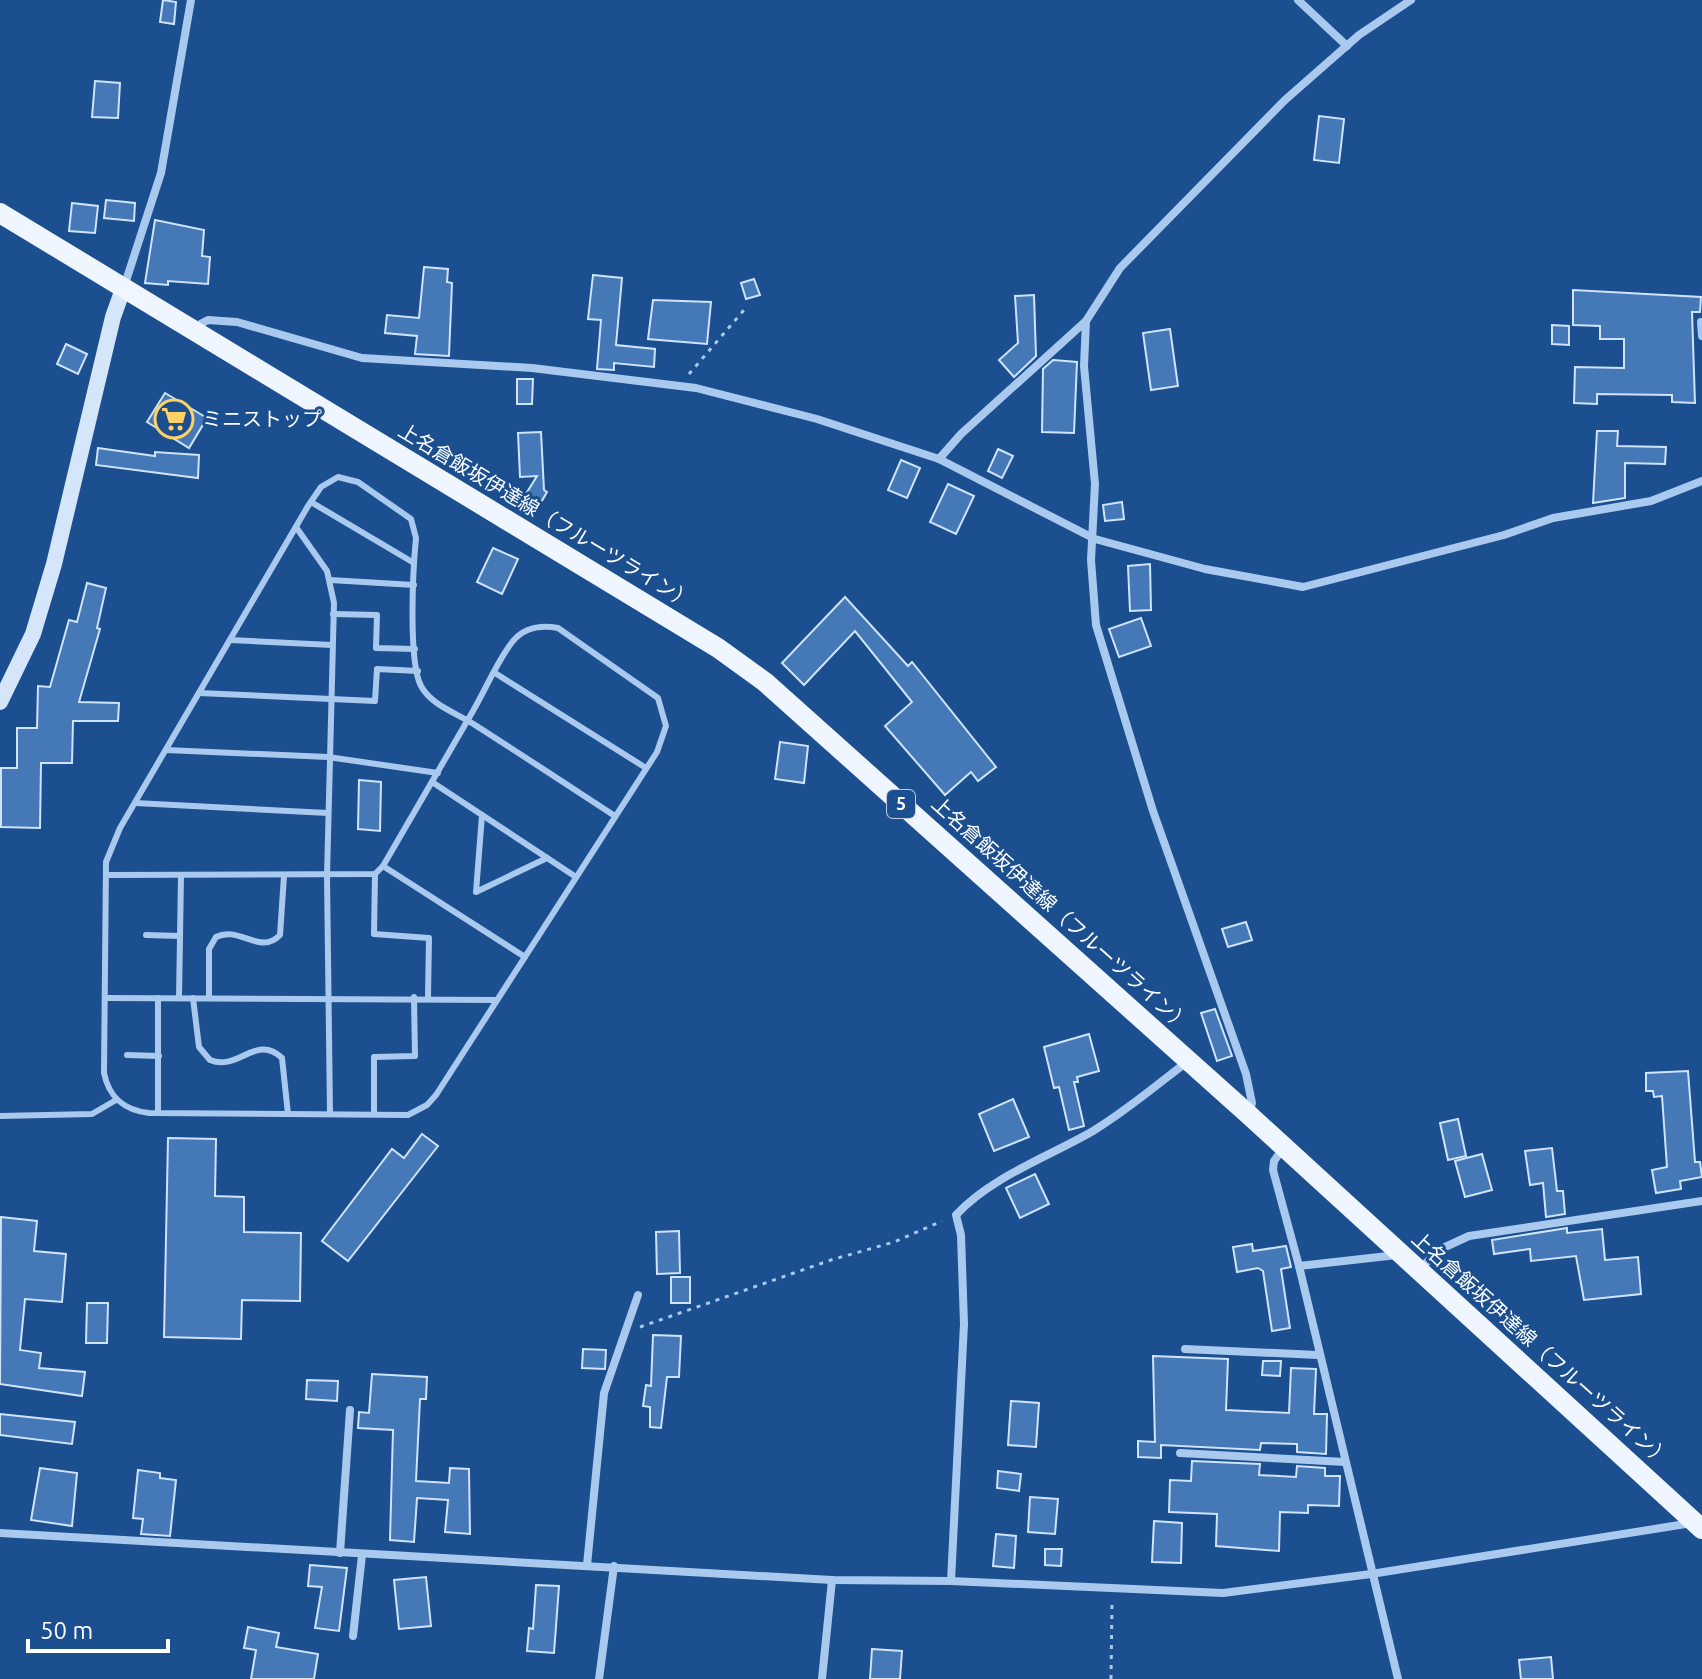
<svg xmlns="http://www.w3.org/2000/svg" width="1702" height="1679" font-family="Ubuntu,'Noto Sans JP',sans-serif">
<rect width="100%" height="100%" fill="#1b4f8f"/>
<g fill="#4478b7" stroke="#cfe3fa" stroke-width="2">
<path d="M163,0L176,2L174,24L160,22Z"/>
<path d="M95,81L120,83L118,118L92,117Z"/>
<path d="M1319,116L1344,119L1339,163L1314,160Z"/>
<path d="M106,200L135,203L134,221L104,218Z"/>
<path d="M72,203L98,206L95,233L69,231Z"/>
<path d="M155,220L204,230L202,256L210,257L208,284L168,281V285L145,283Z"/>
<path d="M424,267L448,269L447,282L452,283L449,356L415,354L417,336L385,333L387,315L419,318Z"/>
<path d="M593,275L622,278L616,345L655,349L654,367L614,363V370L597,369L601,320L588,319Z"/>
<path d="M754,279L760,295L746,299L741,283Z"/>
<path d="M1573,290L1701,297L1700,312H1692L1695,403L1672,402V395L1597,394V404L1574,403L1575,367L1624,368V339H1600V326L1573,325Z"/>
<path d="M1034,295L1036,356L1014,377L999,360L1018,343L1015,296Z"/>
<path d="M653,300L711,302L707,344L648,339Z"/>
<path d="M1552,325L1569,326V345L1552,344Z"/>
<path d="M1170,329L1178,386L1151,390L1143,333Z"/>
<path d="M66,344L87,354L78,374L57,364Z"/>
<path d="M1053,360L1077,362L1074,433L1042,432L1043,369Z"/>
<path d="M517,379H533L532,404H517Z"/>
<path d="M165,393L207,418L189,448L147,422Z"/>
<path d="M1597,431H1618L1617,446L1666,447L1665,464L1625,463V498L1593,503Z"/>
<path d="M541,432L544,490L547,492L536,511L521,502L537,476L520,477L518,433Z"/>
<path d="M98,448L155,456V452L199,455L198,478L96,465Z"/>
<path d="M998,449L1013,456L1002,478L988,471Z"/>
<path d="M901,460L920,468L907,498L888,490Z"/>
<path d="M948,484L974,496L956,534L930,522Z"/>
<path d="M1122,502L1124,519L1105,521L1103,505Z"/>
<path d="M493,548L518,559L502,594L477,582Z"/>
<path d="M1150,564L1151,610L1130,611L1128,566Z"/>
<path d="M87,583L106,588L97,628L100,629L79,702L119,703L118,721H73L72,763H41L40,828L1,827V768H17V728H37L38,686L50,687L69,620L77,622Z"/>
<path d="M845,597L908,666L912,662L996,767L978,781L971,772L945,795L885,726L912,702L855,631L804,685L782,663Z"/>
<path d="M1141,618L1151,646L1119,657L1109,629Z"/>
<path d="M780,742L808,746L804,783L775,779Z"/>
<path d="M359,780L381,782L380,831L358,829Z"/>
<path d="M1246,922L1252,940L1228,947L1222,929Z"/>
<path d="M1215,1009L1232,1056L1217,1061L1201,1013Z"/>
<path d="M1089,1034L1099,1071L1077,1077L1078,1082H1074L1084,1126L1069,1130L1059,1087L1054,1088L1044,1047Z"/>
<path d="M1688,1071L1695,1162H1700L1702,1177L1680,1181L1681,1189L1656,1193L1652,1170L1667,1167L1662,1096L1654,1097L1653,1091H1646V1073Z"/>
<path d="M1013,1099L1029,1137L994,1151L979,1114Z"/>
<path d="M1458,1119L1466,1156L1448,1160L1440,1123Z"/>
<path d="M422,1134L438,1146L348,1261L322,1241L392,1149L404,1158Z"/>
<path d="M168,1138L216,1139L215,1196L244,1197V1232L301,1233L300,1301L242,1300L241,1339L164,1337Z"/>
<path d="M1552,1148L1557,1191H1563L1565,1214L1546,1217L1543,1183L1530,1185L1525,1151Z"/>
<path d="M1482,1154L1492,1190L1465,1197L1455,1161Z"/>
<path d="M1035,1174L1049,1204L1020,1218L1006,1188Z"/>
<path d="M1,1217L37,1221L34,1251L66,1254L62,1302L25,1299L20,1350L41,1353L39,1368L85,1372L82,1396L0,1384Z"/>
<path d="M1567,1228V1233L1602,1229L1605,1260L1638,1257L1641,1294L1584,1300L1576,1256L1531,1261L1530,1249L1494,1254L1492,1240Z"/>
<path d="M679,1231L680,1273L657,1274L656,1232Z"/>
<path d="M1252,1244L1253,1251L1286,1246L1291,1267L1281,1269L1290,1328L1272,1331L1263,1271L1258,1268L1237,1272L1233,1247Z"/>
<rect x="671" y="1277" width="19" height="26"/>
<path d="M87,1303H108L107,1343H86Z"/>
<path d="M653,1335L681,1336L679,1377H667L661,1428L650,1427V1407L643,1406L646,1385L651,1386Z"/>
<path d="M583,1349L606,1350L605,1369L582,1368Z"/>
<path d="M1153,1356L1228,1359L1226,1410L1289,1413L1291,1368L1316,1369L1314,1414H1327L1326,1454L1297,1452V1444L1261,1443L1260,1450L1161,1445V1458L1138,1457V1441L1155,1442Z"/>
<path d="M1263,1361H1281L1280,1376L1262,1375Z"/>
<path d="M372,1374L427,1377L426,1399H420L416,1481L449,1483L450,1468L469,1469L470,1534L445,1532L448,1500L417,1498L414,1542L390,1540L393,1430L358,1428L359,1412L369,1413Z"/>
<path d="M307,1380L338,1381L337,1401L306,1399Z"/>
<path d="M1011,1401L1039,1403L1036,1447L1008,1445Z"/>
<path d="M0,1414L75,1422L72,1444L0,1435Z"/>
<path d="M1192,1461L1260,1464L1259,1475L1296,1477L1297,1466L1325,1468V1476H1340L1339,1506L1308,1505V1513L1280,1512L1279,1551L1216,1546L1217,1514L1169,1512L1170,1480L1191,1481Z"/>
<path d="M40,1468L77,1473L72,1526L31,1520Z"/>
<path d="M138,1470L160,1473V1478L176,1480L170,1536L141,1534L143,1519L133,1518Z"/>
<path d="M998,1471L1021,1474L1019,1491L997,1488Z"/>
<path d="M1030,1497L1058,1499L1055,1534L1028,1532Z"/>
<path d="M1154,1521L1182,1523L1181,1563L1152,1562Z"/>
<path d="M996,1534L1016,1536L1014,1568L993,1566Z"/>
<path d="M1045,1549H1062L1061,1566L1045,1565Z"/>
<path d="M310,1565L347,1568L339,1631L315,1628L322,1587L308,1586Z"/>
<path d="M426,1577L431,1626L399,1629L394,1580Z"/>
<path d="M536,1585L559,1586L554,1653L527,1651L529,1628L533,1629Z"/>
<path d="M248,1627L279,1633L276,1647L318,1654L314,1679H251L256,1650L244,1648Z"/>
<path d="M872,1649L902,1651L900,1679H870Z"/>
<path d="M1551,1657L1553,1679H1521L1519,1660Z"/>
</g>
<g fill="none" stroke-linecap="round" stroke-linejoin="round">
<g stroke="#a9c9ee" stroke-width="3" stroke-dasharray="4 6" stroke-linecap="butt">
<path d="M689,374L744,310"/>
<path d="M640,1327L831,1260L894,1242L942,1221"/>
<path d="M1111,1679L1112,1602"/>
</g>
<g stroke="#a9c9ee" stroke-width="6">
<path d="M311,502L414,563"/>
<path d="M296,527L327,571L334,603L327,876L330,1114"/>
<path d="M330,580L414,585"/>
<path d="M333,614L377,615L376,648L415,649"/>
<path d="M230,640L332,645"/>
<path d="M495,673L646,768"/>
<path d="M199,693L375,701L377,669L418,671"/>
<path d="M166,750L328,757L438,773"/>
<path d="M432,782L576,877"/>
<path d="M135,803L328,813"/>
<path d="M482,815L476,892L547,858"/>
<path d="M383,866L525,957"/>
<path d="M375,874L374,934L429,938L428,997"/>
<path d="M106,875L375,874L383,866C413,814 443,763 473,711C486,689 497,661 513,641C525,627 541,625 558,628L658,698L666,726L657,752L436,1095L427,1105L408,1115L149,1113C123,1110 109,1097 104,1073L106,862L120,828L308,506L321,487L338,477L358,482L411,519L416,538C413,568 408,661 421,686C432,706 457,713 475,725C522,755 569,786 615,816"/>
<path d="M146,935L180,936"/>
<path d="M105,998L497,1000"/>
<path d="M158,998V1113"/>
<path d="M179,998L181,876"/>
<path d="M193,998L199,1047L210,1060C238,1072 256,1033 282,1058L288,1114"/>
<path d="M209,998V949L216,937C239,925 260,956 280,935L284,876"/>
<path d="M127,1055L159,1056"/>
<path d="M374,1114V1057L415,1056L414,997"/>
<path d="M0,1116L92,1114L116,1100"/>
</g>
<g stroke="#a9c9ee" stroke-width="8">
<path d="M1298,0L1347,46"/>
<path d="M124,287L161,173L191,0"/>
<path d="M1701,322L1702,336"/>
<path d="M191,329L208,320L237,322L362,358L532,368L696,388L817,419L939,459L1095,539L1205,569L1303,587L1504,535L1553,518L1651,501L1702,481"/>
<path d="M939,459L961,434L1086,321"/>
<path d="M1249,1113L1252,1103L1246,1074L1153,811L1096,625L1091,560L1095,484L1084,366L1086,321L1120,268L1285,100L1359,35L1411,0"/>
<path d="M1284,1147L1274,1161L1273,1170L1299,1266"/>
<path d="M1397,1255L1299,1266L1398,1679"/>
<path d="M1419,1269L1443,1248L1469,1236L1702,1201"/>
<path d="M1185,1349L1318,1355"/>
<path d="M1180,1453L1345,1462"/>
<path d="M0,1533L832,1580L951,1581L1223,1593L1371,1574L1692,1523"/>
<path d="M340,1553L350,1410"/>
<path d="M587,1565L604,1393L638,1295"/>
<path d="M951,1581L964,1324L961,1235L956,1215C991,1177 1048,1157 1093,1131C1126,1111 1157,1085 1188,1061"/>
<path d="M353,1636L362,1555"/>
<path d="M599,1679L614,1566"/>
<path d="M822,1679L832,1580"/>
</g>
<path stroke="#d6e6fa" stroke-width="16" d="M0,702L33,634L54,564L113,317L123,289"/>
<path stroke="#f0f6ff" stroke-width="20" d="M0,213L718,648L765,682L1248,1114L1702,1529"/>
</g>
<defs>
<g id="supermarket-ring" transform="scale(2)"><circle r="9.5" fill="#1b4f8f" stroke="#ffd166" stroke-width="1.5"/><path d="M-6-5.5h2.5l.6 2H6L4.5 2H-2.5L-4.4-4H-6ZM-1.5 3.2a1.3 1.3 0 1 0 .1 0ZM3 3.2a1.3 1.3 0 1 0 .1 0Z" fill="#ffd166"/></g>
</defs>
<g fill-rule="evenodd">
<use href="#supermarket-ring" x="174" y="419"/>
</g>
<g text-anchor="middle" stroke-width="6" stroke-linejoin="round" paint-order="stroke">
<rect fill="#1b4f8f" stroke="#bbcadd" stroke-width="2" x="887" y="790" width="28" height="28" rx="6"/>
<g font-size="18" font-weight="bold" fill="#fff">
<text x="901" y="810">5</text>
</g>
<g font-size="20" fill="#fff" stroke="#1b4f8f" text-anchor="start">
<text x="202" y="426">ミニストップ</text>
</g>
<g font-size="20" fill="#fff" stroke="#1b4f8f">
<text transform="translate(546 516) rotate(31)" y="7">上名倉飯坂伊達線（フルーツライン）</text>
<text transform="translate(1061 914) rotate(42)" y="7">上名倉飯坂伊達線（フルーツライン）</text>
<text transform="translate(1541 1349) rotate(42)" y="7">上名倉飯坂伊達線（フルーツライン）</text>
</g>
</g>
<path d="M28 1639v12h140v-12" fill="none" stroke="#ffffff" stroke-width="4"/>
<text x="40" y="1639" font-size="24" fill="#ffffff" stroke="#1b4f8f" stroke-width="6" paint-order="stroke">50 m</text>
</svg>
